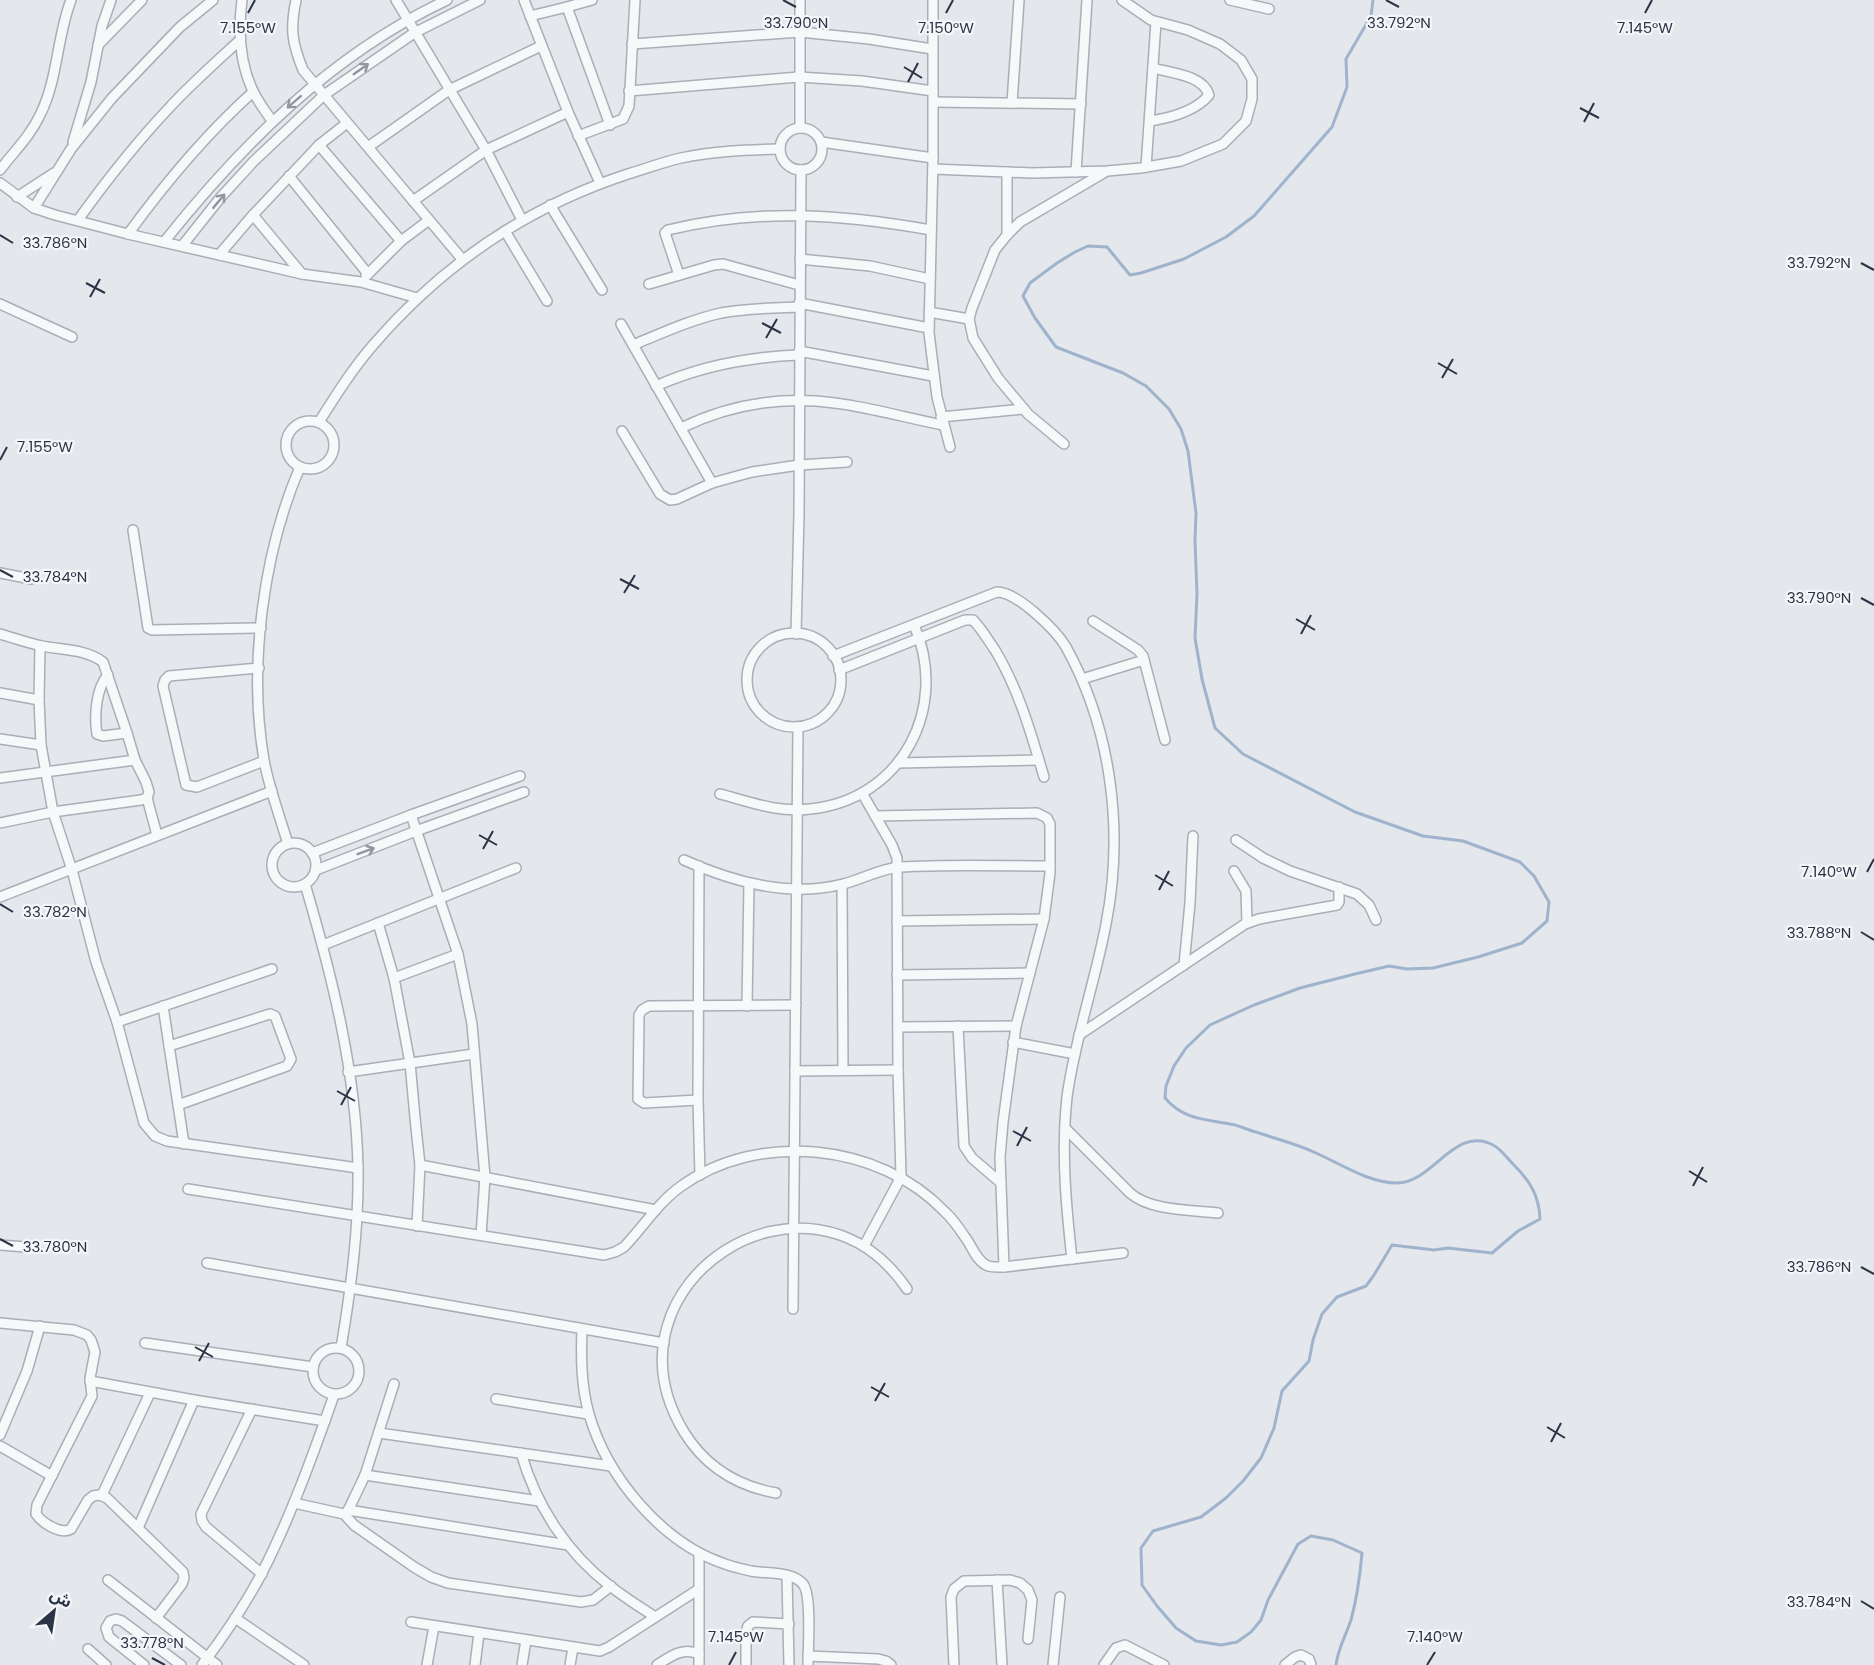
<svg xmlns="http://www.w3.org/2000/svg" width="1874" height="1665" font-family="Poppins,'Noto Sans Arabic',sans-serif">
<rect width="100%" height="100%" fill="#e4e7ec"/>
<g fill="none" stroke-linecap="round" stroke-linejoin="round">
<path stroke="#9fb4cc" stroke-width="3" d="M1336,1665C1338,1648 1346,1635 1351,1620C1357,1598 1360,1576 1362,1553L1333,1540L1311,1536L1298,1544L1268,1600L1261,1620L1251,1632L1237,1642L1221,1645L1196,1641L1176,1628L1157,1606L1142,1585L1141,1548L1153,1531L1201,1517L1226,1498L1243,1481L1261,1458L1274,1428L1282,1391L1309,1361L1313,1340L1322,1314L1337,1297L1366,1286L1374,1275L1392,1245L1434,1250L1448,1248L1492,1253L1518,1231L1540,1219C1539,1195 1530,1181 1513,1164C1507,1158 1501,1149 1493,1145C1454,1125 1433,1183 1397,1183C1369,1183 1341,1164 1316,1153C1297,1144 1276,1139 1256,1132C1247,1130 1239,1125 1230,1124C1204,1119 1184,1120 1165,1098L1166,1086L1174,1066L1186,1048L1210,1025L1254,1005L1300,988L1355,974L1389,966L1407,969L1433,968L1478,957L1522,943L1547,921L1549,902L1534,876L1520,862L1463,841L1423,836L1355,812L1243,754L1215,728L1202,679L1195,638L1197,594L1195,541L1196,513L1188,451L1181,429L1169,409L1146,386L1123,373L1056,347L1035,318L1023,296L1030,283L1057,263L1075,252L1088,246L1107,247L1130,275L1141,273L1184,259L1226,237L1254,216L1332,127L1347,87L1346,59L1371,16L1373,0"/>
<g stroke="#a9aeb7" stroke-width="12">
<g id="minor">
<path d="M242,0C238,31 240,65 254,93C259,103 266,112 272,121"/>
<path d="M296,0C290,29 292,43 303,70L462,259"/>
<path d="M396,0L486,150L522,220"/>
<path d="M524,0L568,112L600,183"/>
<path d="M933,0V158L929,333L937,397L950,447"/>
<path d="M1230,0L1269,9"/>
<path d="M567,7L592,0"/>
<path d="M530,16L567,7L610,125"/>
<path d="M632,44L800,32L869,39L932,49"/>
<path d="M98,45L142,0"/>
<path d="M629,91L799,77L862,81L933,91"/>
<path d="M934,102L1081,104"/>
<path d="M1012,103L1019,0"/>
<path d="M1150,121C1170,118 1195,112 1209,95C1203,75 1171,73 1153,68"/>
<path d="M800,128V0"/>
<circle cx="801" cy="149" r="21"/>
<path d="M578,136L623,119L629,106L635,0"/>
<path d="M73,142L91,82L102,26L111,0"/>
<path d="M821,142L933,158"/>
<path d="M319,145L401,241"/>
<path d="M368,147L449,90L541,46"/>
<path d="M1146,167L1156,22"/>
<path d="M933,169L1032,173L1107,171L1141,168L1181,161L1223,144L1246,121L1252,99V79L1241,60L1220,44L1188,30L1151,20L1122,0"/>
<path d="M0,170C15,150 30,137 41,113C58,78 57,36 71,0"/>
<path d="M1076,172L1087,0"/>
<path d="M289,176L368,274"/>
<path d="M0,183L34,208L55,215L128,234L302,274L361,282L417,298"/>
<path d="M17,197L54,173"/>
<path d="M413,201L486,150L568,112"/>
<path d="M550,205L602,290"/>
<path d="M34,208L71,149L112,98L180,27L213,0"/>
<path d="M253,215L302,274"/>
<path d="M78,220C106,181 136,143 169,108C191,84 216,62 240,40"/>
<path d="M505,231L547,301"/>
<path d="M128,234C166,182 206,134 253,92"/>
<path d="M1007,235V172"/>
<path d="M164,242C242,144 332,54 447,0"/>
<path d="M182,246L221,197L253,162L324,95L414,33L480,0"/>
<path d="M219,255L253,215L319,145L347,123"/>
<path d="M800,259L870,266L930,279"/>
<path d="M679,275L665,233L668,230C758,208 841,214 931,230"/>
<path d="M366,276L401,241L429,220"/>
<path d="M649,284L714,265L723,264L799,285"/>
<path d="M799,303L929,328"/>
<path d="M0,304L72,337"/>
<path d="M929,312L969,319"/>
<path d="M621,324L712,483"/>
<path d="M633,345C662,333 690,320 721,313C747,308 773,308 799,307"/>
<path d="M799,351L933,376"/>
<path d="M656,386C703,365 749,357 799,355"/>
<path d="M941,417L1024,409"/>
<circle cx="310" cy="445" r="24"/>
<path d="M319,422C336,395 353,368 374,344C444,263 527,207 628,174C645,169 663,162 681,158C713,151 747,150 780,149"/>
<path d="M681,428C722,408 769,398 816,401C858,404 902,417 943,425"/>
<path d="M622,431L660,494L670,500L677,499L712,483L752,472L799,465L847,462"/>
<path d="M1064,444L1028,414L998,378L973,338L969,319L972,308L995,250L1007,235L1020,222L1105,172"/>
<path d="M133,530L148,628L152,630L261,628"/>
<path d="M0,573L31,579"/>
<path d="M1093,621L1138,650L1143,656L1165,740"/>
<circle cx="794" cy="680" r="47"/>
<path d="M0,634C14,638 28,643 42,646C62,650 86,649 103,662L127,733L135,760L146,782L149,792L147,798L141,800L53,812L0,823"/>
<path d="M796,634L799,515L801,170"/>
<path d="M40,646L39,700L41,745L53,812L72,870L96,962L117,1022L144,1123L155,1136L167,1141L358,1168"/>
<path d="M833,656L997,592C1017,592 1056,630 1066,647C1112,730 1124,832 1106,924C1095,982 1075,1038 1067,1097C1061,1152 1066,1205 1072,1259"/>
<path d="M259,668L169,676L165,680L163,686L186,785L197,787L264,761"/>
<path d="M839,670L965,620H973C981,628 988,640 995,650C1019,690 1031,733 1044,777"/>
<path d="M108,675C96,688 94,716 97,734L103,736L127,733"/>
<path d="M1082,679L1144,660"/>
<path d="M0,693L39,700"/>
<path d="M0,739L41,745"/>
<path d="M898,763L1039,760"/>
<path d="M0,778L135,760"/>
<path d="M862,793L892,845L897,858L898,1070L901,1177L864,1246"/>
<path d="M720,794C750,802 778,813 810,809C902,800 950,707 914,625"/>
<path d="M147,798L157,835"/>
<path d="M411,815L458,954L472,1024L485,1177L481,1235"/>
<path d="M875,816L1037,813L1047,818L1050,824V873L1044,919L1016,1026L1003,1122L1000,1157L1004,1267"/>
<path d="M1236,840L1263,858L1290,871L1357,894L1369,905L1376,920"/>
<circle cx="294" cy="865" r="22"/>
<path d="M288,844C280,817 269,788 264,760C248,667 263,553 300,467"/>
<path d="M312,853L411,815L520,776"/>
<path d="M684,860C733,882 790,898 843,884C863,879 879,869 900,867C949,864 1001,866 1050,866"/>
<path d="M699,866L698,1100L700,1175"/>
<path d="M316,870L416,831L524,792"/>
<path d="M1234,871L1246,891L1247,923"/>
<path d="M305,884C332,976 356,1071 358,1167C359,1228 351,1288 341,1348"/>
<path d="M842,885L843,1070"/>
<path d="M0,897L272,791"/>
<path d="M897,921L1044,919"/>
<path d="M378,923L394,978"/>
<path d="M323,945L516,868"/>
<path d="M1184,965L1190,903L1193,836"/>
<path d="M897,975L1030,973"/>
<path d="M163,1006L184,1144"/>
<path d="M747,1006L749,883"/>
<path d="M117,1022L272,969"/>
<path d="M958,1026L964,1146L972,1158L1001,1183"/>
<path d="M898,1027L1016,1026"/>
<path d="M1079,1035L1245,924L1259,919L1337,905L1339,902V887"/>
<path d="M1013,1042L1075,1054"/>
<path d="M169,1046L270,1014L275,1016L291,1059L287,1066L178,1105"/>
<path d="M795,1071L898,1070"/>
<path d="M348,1072L474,1054"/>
<path d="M698,1100L644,1103L638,1099L639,1015L642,1010L649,1006L796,1005"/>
<path d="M1065,1128L1130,1193C1150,1211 1192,1210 1218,1213"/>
<path d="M420,1165L656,1210"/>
<path d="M188,1189L604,1255L615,1252L624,1247C643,1227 658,1203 680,1187C758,1130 880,1143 945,1212C953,1219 959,1228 965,1237C972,1246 976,1260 986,1265C992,1268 998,1267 1004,1267L1123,1253"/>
<path d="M417,1226L420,1165L416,1128L410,1063L394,978L458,954"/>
<path d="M0,1245L26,1247"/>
<path d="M207,1263L664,1343"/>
<path d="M793,1309L798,727"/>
<path d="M0,1323L74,1330L87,1335L91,1340L95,1352L90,1378L92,1396L37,1505L36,1514C42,1523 61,1535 71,1529L88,1500L93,1496L99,1495L107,1498L183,1572L184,1578L182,1584L156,1618"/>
<path d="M582,1329C581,1357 581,1386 589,1414C607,1477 662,1543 725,1564C733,1567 742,1569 751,1571C767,1574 792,1571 803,1584C812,1595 808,1648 808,1665"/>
<path d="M145,1343L313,1367"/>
<circle cx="336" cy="1371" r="23"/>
<path d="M90,1381L194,1400L325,1421"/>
<path d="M496,1399L588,1414"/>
<path d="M252,1409L201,1514L202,1521L206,1527L262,1574"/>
<path d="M379,1433L611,1466"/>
<path d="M0,1435L27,1371L40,1326"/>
<path d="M0,1446L52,1476"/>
<path d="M521,1453C536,1505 566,1552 610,1586C624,1597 640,1607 655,1617"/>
<path d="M365,1475L539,1501"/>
<path d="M776,1493C737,1486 705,1466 684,1432C594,1283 809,1145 907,1289"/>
<path d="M102,1495L150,1393"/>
<path d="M294,1503L344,1514L354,1525L414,1567L431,1577L448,1583L581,1602L593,1600L611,1586"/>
<path d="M348,1510L568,1545"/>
<path d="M346,1515L365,1475L394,1384"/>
<path d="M138,1528L194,1400"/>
<path d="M699,1553V1665"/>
<path d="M787,1576L789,1665"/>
<path d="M108,1580L217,1665"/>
<path d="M997,1580L1002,1665"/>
<path d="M235,1618L304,1665"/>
<path d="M411,1622L600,1651L609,1647L699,1589"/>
<path d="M88,1649L106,1665"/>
<path d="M808,1656L878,1659L886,1661L891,1665"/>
<path d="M144,1665L109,1637L106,1628L110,1621L116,1619L122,1621L181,1665"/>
<path d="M202,1665C224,1636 245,1605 262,1573C291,1516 313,1455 334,1395"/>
<path d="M427,1665L434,1626"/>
<path d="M475,1665L479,1633"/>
<path d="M522,1665L526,1640"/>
<path d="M570,1665L573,1648"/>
<path d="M657,1665C671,1656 683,1647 699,1654"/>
<path d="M746,1665V1632L748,1626L753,1622L789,1624"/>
<path d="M954,1665L951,1597L954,1589L964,1581L1010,1580L1020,1583L1028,1590L1032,1600L1028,1639"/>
<path d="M1053,1665L1060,1597"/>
<path d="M1104,1665L1116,1648L1125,1645L1164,1665"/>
<path d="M1285,1665L1295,1657L1301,1655L1309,1659L1311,1665"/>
</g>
</g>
<use href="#minor" stroke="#f7f8fa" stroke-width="9"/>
</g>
<defs><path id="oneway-shaft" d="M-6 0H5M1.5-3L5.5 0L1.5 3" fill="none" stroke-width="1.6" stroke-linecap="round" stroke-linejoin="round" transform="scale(1.5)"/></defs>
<g stroke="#9196a0">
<use href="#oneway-shaft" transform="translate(361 69) rotate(-35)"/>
<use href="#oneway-shaft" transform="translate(294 102) rotate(139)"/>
<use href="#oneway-shaft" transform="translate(219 201) rotate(-50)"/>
<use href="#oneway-shaft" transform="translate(366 851) rotate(-21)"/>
</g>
<path fill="none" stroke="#2b3445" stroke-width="2" d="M783,0L796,7M1386,0L1399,7M248,13L255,0M946,13L953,0M1645,13L1652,0M904,67L922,78M908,82L918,63M1580,108L1599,118M1584,122L1594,103M0,235L13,243M1861,263L1874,270M86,283L105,293M90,297L100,279M762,323L781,333M766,338L777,319M1438,363L1457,374M1442,378L1453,359M0,460L7,447M0,570L13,577M620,579L639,589M624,593L635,575M1861,598L1874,605M1296,619L1315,630M1301,634L1311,615M479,835L497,845M483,849L493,831M1867,872L1874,859M1155,875L1173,886M1159,890L1169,871M0,904L13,912M1861,932L1874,940M337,1091L355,1101M341,1105L351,1087M1013,1131L1031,1141M1017,1146L1027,1127M1689,1171L1707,1182M1693,1186L1703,1167M0,1239L13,1246M1861,1267L1874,1274M195,1347L213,1357M199,1361L209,1343M871,1387L889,1397M875,1401L885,1383M1547,1427L1565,1438M1551,1442L1561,1423M1861,1601L1874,1609M152,1658L165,1665M729,1665L736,1652M1427,1665L1435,1652"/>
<g font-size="15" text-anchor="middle" fill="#2b3445" stroke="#f4f6f9" stroke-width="4.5" stroke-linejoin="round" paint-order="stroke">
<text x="796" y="28">33.790°N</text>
<text x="1399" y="28">33.792°N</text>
<text x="248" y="33">7.155°W</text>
<text x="946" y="33">7.150°W</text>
<text x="1645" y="33">7.145°W</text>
<text x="55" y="248">33.786°N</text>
<text x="1819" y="268">33.792°N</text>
<text x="45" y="452">7.155°W</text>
<text x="55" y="582">33.784°N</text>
<text x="1819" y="603">33.790°N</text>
<text x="1829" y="877">7.140°W</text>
<text x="55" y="917">33.782°N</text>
<text x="1819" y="938">33.788°N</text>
<text x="55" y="1252">33.780°N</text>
<text x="1819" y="1272">33.786°N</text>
<text x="1819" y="1607">33.784°N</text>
<text x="736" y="1642">7.145°W</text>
<text x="1435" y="1642">7.140°W</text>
<text x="152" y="1648">33.778°N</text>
</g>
<g transform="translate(54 1611) rotate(29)" stroke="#f4f6f9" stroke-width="4.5" paint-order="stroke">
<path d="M0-4.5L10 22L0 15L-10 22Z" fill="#2b3445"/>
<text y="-9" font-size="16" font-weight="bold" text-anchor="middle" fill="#2b3445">ش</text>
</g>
</svg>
